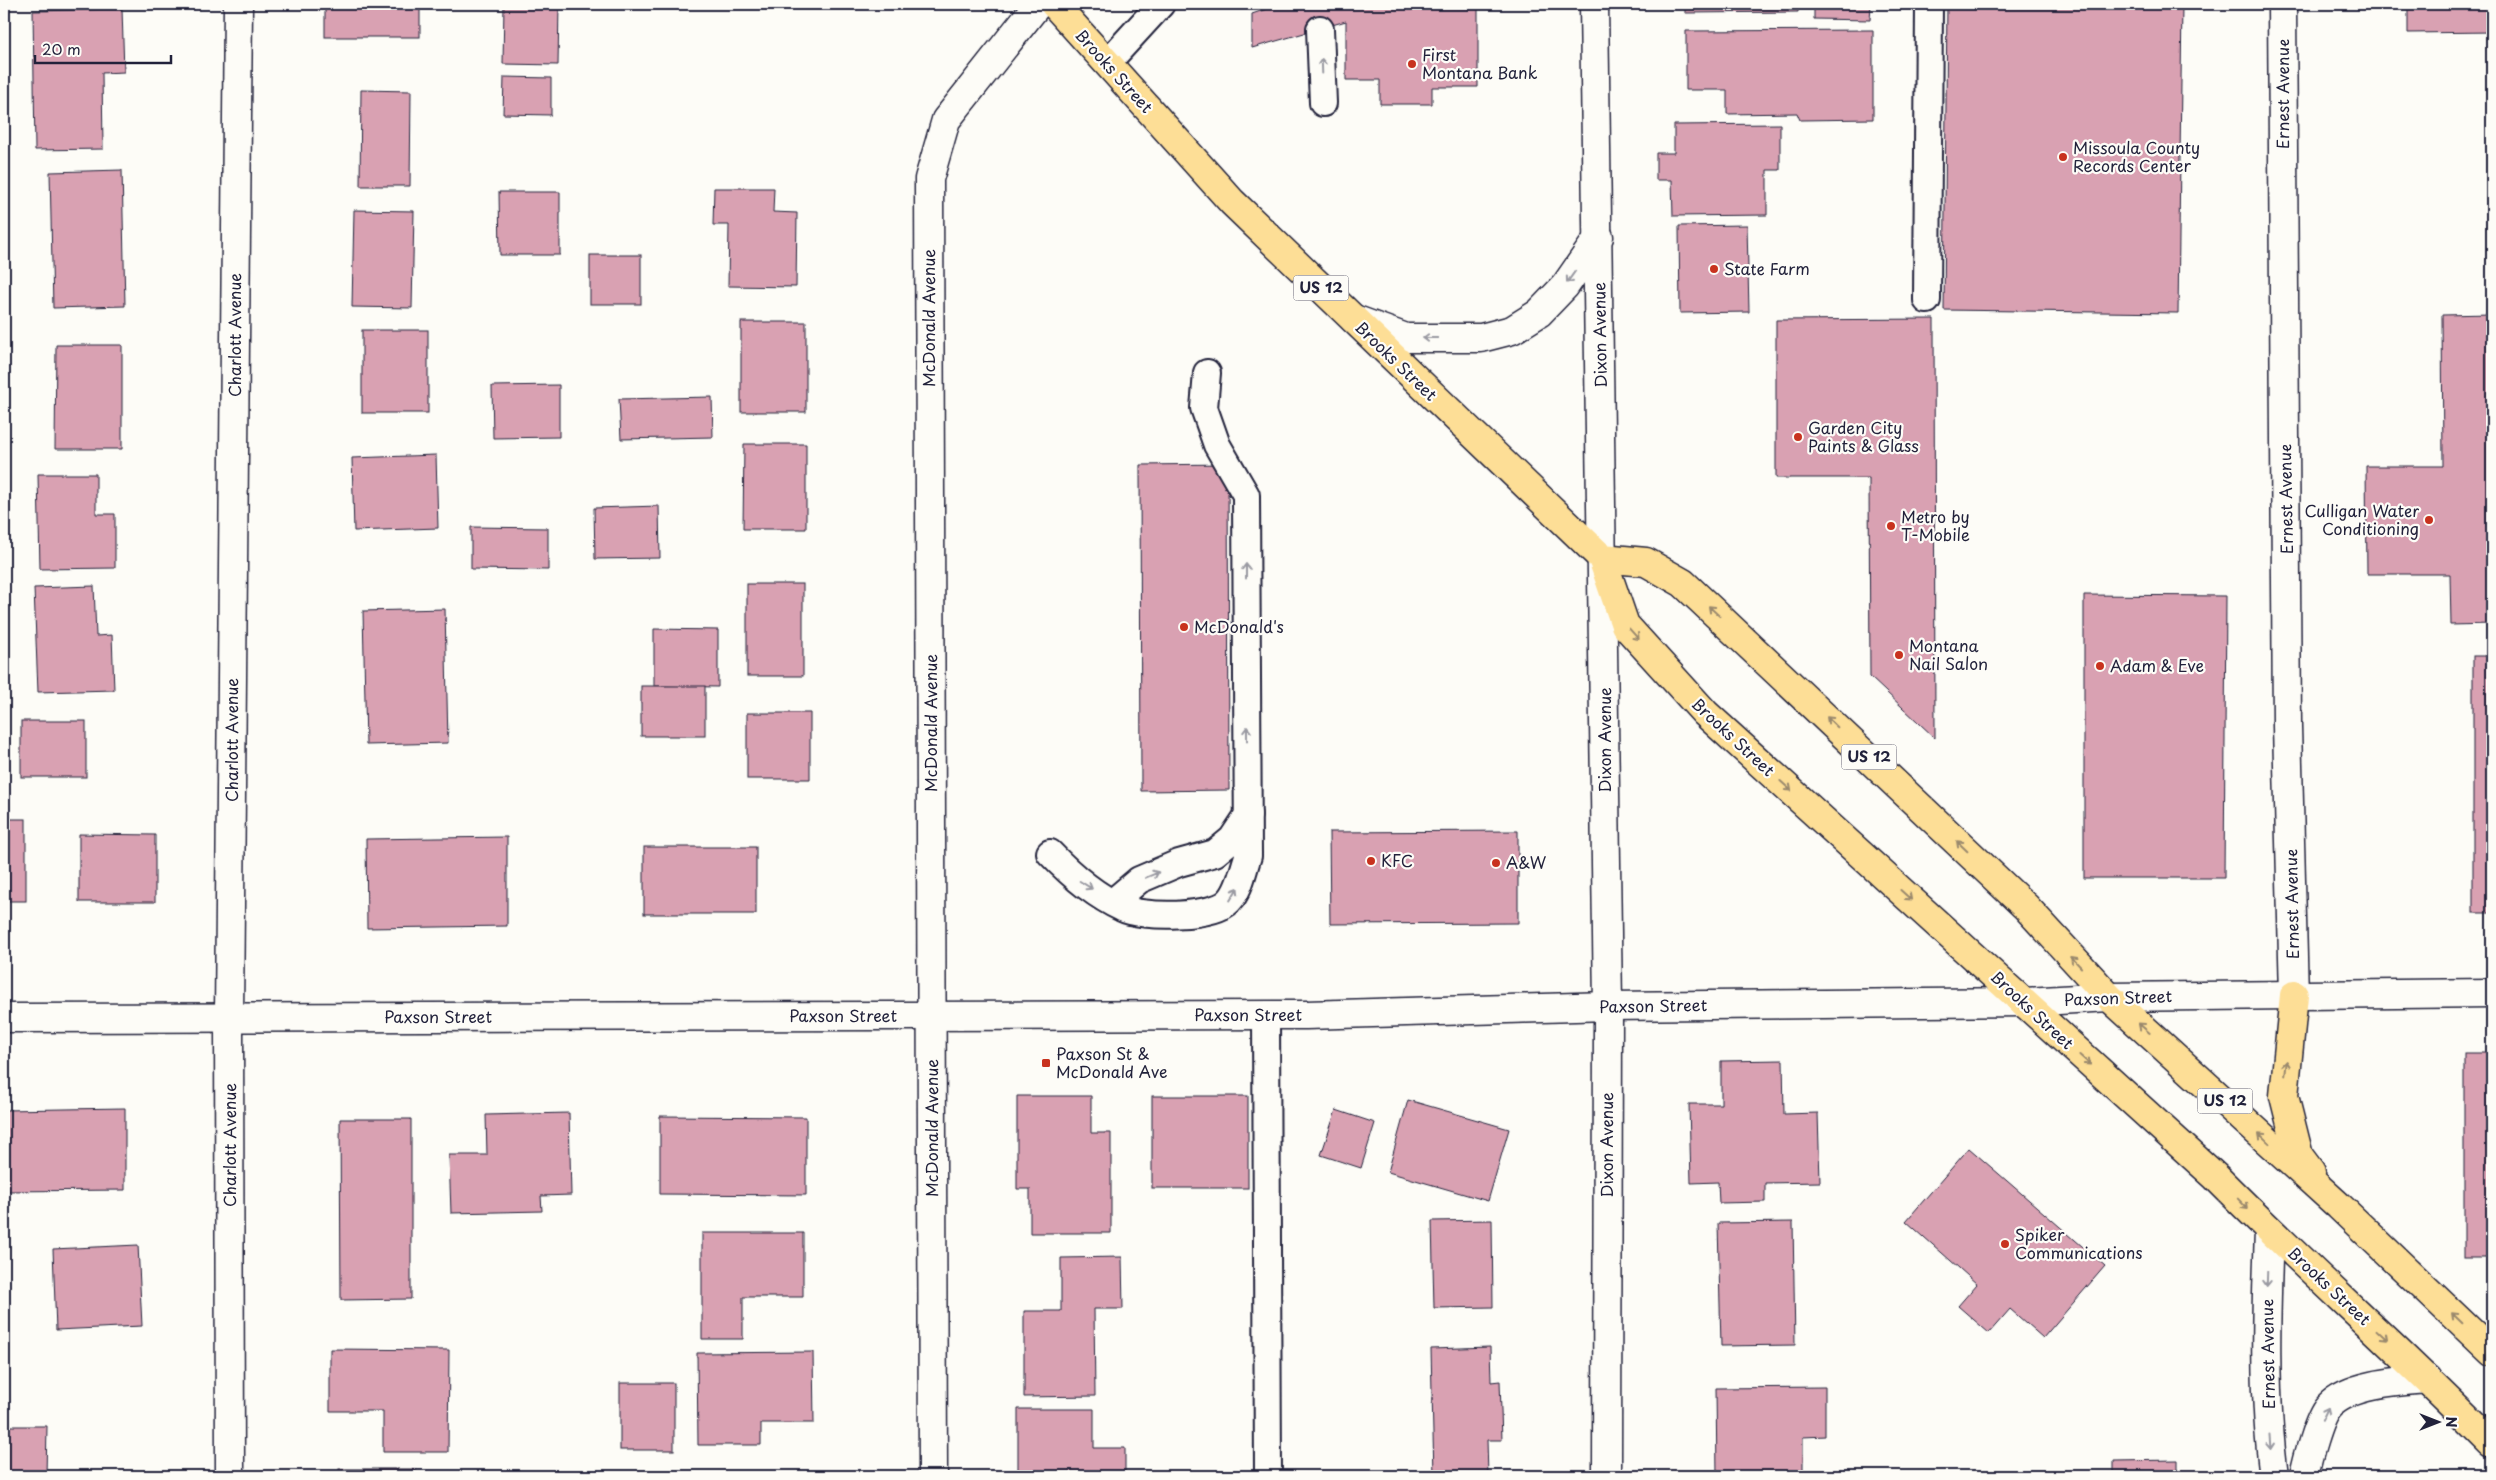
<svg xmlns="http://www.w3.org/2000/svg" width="2496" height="1480" font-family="'Playpen Sans',sans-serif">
<rect width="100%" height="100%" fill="#fdfcf7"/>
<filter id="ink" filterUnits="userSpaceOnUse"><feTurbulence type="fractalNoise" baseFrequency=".02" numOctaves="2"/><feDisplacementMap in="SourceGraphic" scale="10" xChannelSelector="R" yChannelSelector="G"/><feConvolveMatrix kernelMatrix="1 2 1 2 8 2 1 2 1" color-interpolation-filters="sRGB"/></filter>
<g filter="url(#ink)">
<g fill="#d9a1b2" stroke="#22223b">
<rect x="325" y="4" width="95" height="33"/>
<path d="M504,4H559L558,65L503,64Z"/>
<path d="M1281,4H1478V87H1432V104H1380V80H1346V21L1252,48V14Z"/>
<path d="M1685,4H1798V12L1685,13Z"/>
<path d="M1814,4H1871L1870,20L1814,19Z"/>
<path d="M1947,4H2182L2178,313L1944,310Z"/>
<path d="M2408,4H2492V32L2408,33Z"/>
<path d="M122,9L124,72L102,73L103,149L35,150L33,11Z"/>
<path d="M1873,30V119L1800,120L1797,113L1727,114V90H1686V31Z"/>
<path d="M504,77L551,78V115L503,114Z"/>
<path d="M361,90L411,91L410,186H360Z"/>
<path d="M1780,124V170H1767V215L1673,216L1672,180H1656V153H1674V125Z"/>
<path d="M122,170L125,306L53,308L50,172Z"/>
<path d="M714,188H774L773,212L797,213L796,287L728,286L729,225H713Z"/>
<path d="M499,192H560V255H500Z"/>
<path d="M354,210L414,211L412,308L352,307Z"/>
<path d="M1747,225L1749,312L1680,313L1679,226Z"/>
<rect x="590" y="255" width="51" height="49"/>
<path d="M2492,314V624L2451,625L2450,574H2367L2366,466H2443L2442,315Z"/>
<path d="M1934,319L1935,738L1870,677L1869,478H1776V320Z"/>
<rect x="741" y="322" width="65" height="90"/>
<rect x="362" y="330" width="66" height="83"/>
<path d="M56,345H122V449H55Z"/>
<path d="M559,385V437L493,438L492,386Z"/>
<path d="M712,397L713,437L621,439L619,399Z"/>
<path d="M744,444H806V529H743Z"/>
<path d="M436,455L438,528L354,531L352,458Z"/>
<path d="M1228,464L1229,790L1141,791L1140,465Z"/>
<path d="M38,474H96V514H115V568L40,569Z"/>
<path d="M659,506L660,558L595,559L594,508Z"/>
<path d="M471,527L548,528V570L471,569Z"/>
<rect x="747" y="584" width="56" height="92"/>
<path d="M94,586L96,636L112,635L114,690L38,692L34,588Z"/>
<path d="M2084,595L2226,596L2224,878H2084Z"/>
<path d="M445,609L448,743L366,745L363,611Z"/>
<path d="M654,629L718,630V687L654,686Z"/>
<rect x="2473" y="656" width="19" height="257"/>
<rect x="641" y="686" width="64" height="50"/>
<rect x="747" y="713" width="63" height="66"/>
<rect x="21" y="721" width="65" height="56"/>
<rect x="4" y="819" width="22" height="82"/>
<path d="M1518,831V923L1330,924L1329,832Z"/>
<path d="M79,834L155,835V902H79Z"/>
<path d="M507,837V926L367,928L366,839Z"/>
<rect x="644" y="847" width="112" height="67"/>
<rect x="2464" y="1053" width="28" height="205"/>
<path d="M1783,1060L1784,1114L1818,1113L1820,1182L1765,1183V1202L1719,1203L1718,1182L1691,1183L1689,1104H1721V1061Z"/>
<path d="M1017,1096H1091V1133H1111V1233H1030V1189H1017Z"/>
<rect x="1152" y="1096" width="96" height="92"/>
<path d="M1408,1100L1509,1129L1488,1201L1388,1172Z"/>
<path d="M125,1108V1190L4,1191V1110Z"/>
<path d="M1336,1110L1375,1123L1361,1168L1321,1155Z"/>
<path d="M569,1113L571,1195L541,1196L542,1211L451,1213L449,1155H487L486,1115Z"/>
<path d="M660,1116L806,1117V1195L660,1194Z"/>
<path d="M340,1119H411V1299L341,1300Z"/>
<path d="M1969,1148L2105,1266L2043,1338L2010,1309L1989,1333L1958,1306L1977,1284L1906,1221Z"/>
<path d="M1492,1220L1493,1307L1434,1308L1432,1221Z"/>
<path d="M1793,1222L1795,1345L1721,1346L1718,1223Z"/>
<path d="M702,1233H803V1297H743V1339H702Z"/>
<path d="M138,1245L142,1326L56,1330L53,1249Z"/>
<path d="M1122,1257L1123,1309H1094L1095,1396L1024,1397V1311H1061V1258Z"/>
<path d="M1490,1347L1491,1382L1500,1381L1502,1440H1487L1488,1476H1434L1431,1349Z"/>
<path d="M330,1349L449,1350L448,1452H383V1411H330Z"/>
<path d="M813,1352L814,1423H761V1445H698L697,1353Z"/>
<rect x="620" y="1383" width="54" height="67"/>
<path d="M1825,1387V1436L1803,1437V1476H1717L1716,1388Z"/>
<path d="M1018,1409H1094V1448H1125V1476L1018,1475Z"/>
<path d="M4,1426H47L46,1476H4Z"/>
<path d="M2178,1460V1476H2114V1461Z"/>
<rect x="339" y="1469" width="77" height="7"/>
</g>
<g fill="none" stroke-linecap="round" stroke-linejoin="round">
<g stroke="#22223b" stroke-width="30">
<g id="lane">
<path d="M1320,29L1323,103"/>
<path d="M1107,63L1161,4"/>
<path d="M1927,300L1929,4"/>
<path d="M1050,853C1071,875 1094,895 1122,908C1142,918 1213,918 1229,901C1240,890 1243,870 1248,856L1246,495L1217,445L1204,408L1207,373"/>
<path d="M1113,902L1139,880L1179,863L1215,853L1232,839L1248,815"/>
<path d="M1266,1015L1268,1476"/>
</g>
</g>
<g stroke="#22223b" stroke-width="31">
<g id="street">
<path d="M1594,4L1608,1006L1607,1476"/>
<path d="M2282,4L2287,726L2294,995"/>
<path d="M1354,319L1406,338H1481L1512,330L1539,313L1565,286L1599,237"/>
<path d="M2269,1231C2266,1312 2263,1396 2274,1476"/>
<path d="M230,1476L229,1017L238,4"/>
<path d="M933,1476L929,179L946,120L1038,4"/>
<path d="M2304,1476C2307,1461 2318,1418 2328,1407C2348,1384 2401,1381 2428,1379"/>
</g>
</g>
<g stroke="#22223b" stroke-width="31">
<path id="secondary" d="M4,1018L1306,1015L1608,1006L2025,1002L2109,997L2492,993"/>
</g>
<g stroke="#22223b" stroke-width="31">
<g id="highway">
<path d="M1054,4L1232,202L1602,558L1625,625L1705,713L2216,1177C2306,1268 2402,1352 2492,1444"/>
<path d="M1602,558L1646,562L1683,583L2026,907L2109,997L2339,1206L2492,1352"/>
<path d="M2294,995L2284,1096L2299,1156L2311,1172"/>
</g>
</g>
<use href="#lane" stroke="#fdfcf7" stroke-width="26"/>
<use href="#street" stroke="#fdfcf7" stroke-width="28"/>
<use href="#secondary" stroke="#fdfcf7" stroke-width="28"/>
<use href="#highway" stroke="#fdde96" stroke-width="28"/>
</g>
<defs><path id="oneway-shaft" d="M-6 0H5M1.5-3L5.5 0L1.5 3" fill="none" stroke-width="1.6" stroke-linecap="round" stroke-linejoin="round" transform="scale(1.25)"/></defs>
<g stroke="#9a9aa2">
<use href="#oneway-shaft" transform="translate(1322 66) rotate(-92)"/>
<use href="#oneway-shaft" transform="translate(1571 277) rotate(125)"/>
<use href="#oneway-shaft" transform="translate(1430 338) rotate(180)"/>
<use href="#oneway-shaft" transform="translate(1246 571) rotate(-90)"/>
<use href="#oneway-shaft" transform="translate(1247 734) rotate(-90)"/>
<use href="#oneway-shaft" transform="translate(1152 875) rotate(-23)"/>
<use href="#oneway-shaft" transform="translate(1086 885) rotate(32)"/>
<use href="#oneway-shaft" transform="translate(1234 894) rotate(-59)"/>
<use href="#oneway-shaft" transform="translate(2267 1279) rotate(92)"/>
<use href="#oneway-shaft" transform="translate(2325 1414) rotate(-65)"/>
<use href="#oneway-shaft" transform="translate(2270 1442) rotate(86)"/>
</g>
<g stroke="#9a896d">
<use href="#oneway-shaft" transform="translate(1714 611) rotate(-137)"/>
<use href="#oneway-shaft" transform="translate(1634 634) rotate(48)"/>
<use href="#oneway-shaft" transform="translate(1832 722) rotate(-136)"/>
<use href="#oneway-shaft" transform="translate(1786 786) rotate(42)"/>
<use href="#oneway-shaft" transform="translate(1962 846) rotate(-136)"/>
<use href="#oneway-shaft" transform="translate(1906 895) rotate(42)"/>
<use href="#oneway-shaft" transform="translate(2076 962) rotate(-133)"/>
<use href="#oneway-shaft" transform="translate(2144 1028) rotate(-139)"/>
<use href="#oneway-shaft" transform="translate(2085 1060) rotate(42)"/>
<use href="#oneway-shaft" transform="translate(2286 1068) rotate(-84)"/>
<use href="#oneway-shaft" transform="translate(2264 1138) rotate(-137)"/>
<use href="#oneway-shaft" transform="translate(2243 1204) rotate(46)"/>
<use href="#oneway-shaft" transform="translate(2457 1318) rotate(-136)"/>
<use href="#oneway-shaft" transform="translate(2382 1335) rotate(43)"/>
</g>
</g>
<g fill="#c8321e" stroke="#fdfcf7" stroke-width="2">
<circle cx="1412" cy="64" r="5"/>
<circle cx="2063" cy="157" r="5"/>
<circle cx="1714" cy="269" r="5"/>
<circle cx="1798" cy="437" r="5"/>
<circle cx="2429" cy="520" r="5"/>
<circle cx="1891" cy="526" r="5"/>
<circle cx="1184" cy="627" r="5"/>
<circle cx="1899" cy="655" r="5"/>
<circle cx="2100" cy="666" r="5"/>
<circle cx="1371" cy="861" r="5"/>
<circle cx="1496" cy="863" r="5"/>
<rect x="1041" y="1058" width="10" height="10" rx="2.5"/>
<circle cx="2005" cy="1244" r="5"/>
</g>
<g text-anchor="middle" stroke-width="4.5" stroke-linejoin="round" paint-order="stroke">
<g fill="#fdfcf7" stroke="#646373" stroke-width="1">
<rect x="1293.5" y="275.5" width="55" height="25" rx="4"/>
<rect x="1841.5" y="744.5" width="55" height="25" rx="4"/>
<rect x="2197.5" y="1088.5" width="55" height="25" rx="4"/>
</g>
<g font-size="15" font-weight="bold" fill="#22223b">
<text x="1321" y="293">US 12</text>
<text x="1869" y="762">US 12</text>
<text x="2225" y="1106">US 12</text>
</g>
<g font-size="16" fill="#22223b" stroke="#fdfcf7" text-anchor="start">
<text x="1422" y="61">First<tspan x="1422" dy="18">Montana Bank</tspan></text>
<text x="2073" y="154">Missoula County<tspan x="2073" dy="18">Records Center</tspan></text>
<text x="1724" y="275">State Farm</text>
<text x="1808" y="434">Garden City<tspan x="1808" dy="18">Paints &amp; Glass</tspan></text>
<text x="2419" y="517" text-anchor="end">Culligan Water<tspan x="2419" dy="18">Conditioning</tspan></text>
<text x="1901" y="523">Metro by<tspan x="1901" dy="18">T-Mobile</tspan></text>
<text x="1194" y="633">McDonald's</text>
<text x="1909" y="652">Montana<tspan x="1909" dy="18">Nail Salon</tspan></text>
<text x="2110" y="672">Adam &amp; Eve</text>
<text x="1381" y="867">KFC</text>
<text x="1506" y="869">A&amp;W</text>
<text x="1056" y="1060">Paxson St &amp;<tspan x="1056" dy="18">McDonald Ave</tspan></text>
<text x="2015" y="1241">Spiker<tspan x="2015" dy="18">Communications</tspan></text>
</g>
<g font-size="16" fill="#22223b" stroke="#fdfcf7">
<text transform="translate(1114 71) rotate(48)" y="6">Brooks Street</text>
<text transform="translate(2283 94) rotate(-90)" y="6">Ernest Avenue</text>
<text transform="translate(929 318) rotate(-90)" y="6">McDonald Avenue</text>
<text transform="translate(235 335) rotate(-90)" y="6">Charlott Avenue</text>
<text transform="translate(1600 335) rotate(-91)" y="6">Dixon Avenue</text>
<text transform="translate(1396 361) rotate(44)" y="6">Brooks Street</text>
<text transform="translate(2286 499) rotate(-91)" y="6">Ernest Avenue</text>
<text transform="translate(931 723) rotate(-90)" y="6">McDonald Avenue</text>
<text transform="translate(1733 737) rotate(43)" y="6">Brooks Street</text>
<text transform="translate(232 740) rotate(-90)" y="6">Charlott Avenue</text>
<text transform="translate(1605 740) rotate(-90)" y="6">Dixon Avenue</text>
<text transform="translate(2292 904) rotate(-91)" y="6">Ernest Avenue</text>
<text transform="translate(2118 998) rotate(-2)" y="6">Paxson Street</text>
<text transform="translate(1653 1006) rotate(-1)" y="6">Paxson Street</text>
<text transform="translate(2032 1010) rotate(43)" y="6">Brooks Street</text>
<text x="1248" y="1021">Paxson Street</text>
<text x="843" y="1022">Paxson Street</text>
<text x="438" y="1023">Paxson Street</text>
<text transform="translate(932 1128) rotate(-90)" y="6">McDonald Avenue</text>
<text transform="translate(230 1145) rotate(-90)" y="6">Charlott Avenue</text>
<text transform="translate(1607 1145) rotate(-90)" y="6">Dixon Avenue</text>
<text transform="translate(2329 1286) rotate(43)" y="6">Brooks Street</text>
<text transform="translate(2268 1354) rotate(-91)" y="6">Ernest Avenue</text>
</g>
</g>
<rect width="2496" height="1480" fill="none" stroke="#fdfcf7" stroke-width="20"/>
<rect x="10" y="10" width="2476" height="1460" fill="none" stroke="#22223b" stroke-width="2" filter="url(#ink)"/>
<g transform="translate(2438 1422) rotate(90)" stroke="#fdfcf7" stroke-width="4" paint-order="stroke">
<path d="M0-4L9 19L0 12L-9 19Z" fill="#22223b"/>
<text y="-8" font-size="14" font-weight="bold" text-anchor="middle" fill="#22223b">N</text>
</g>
<path d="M35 55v8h136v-8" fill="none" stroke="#22223b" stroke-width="2.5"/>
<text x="42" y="55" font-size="15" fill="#22223b" stroke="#fdfcf7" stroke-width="4" paint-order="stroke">20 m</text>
</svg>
